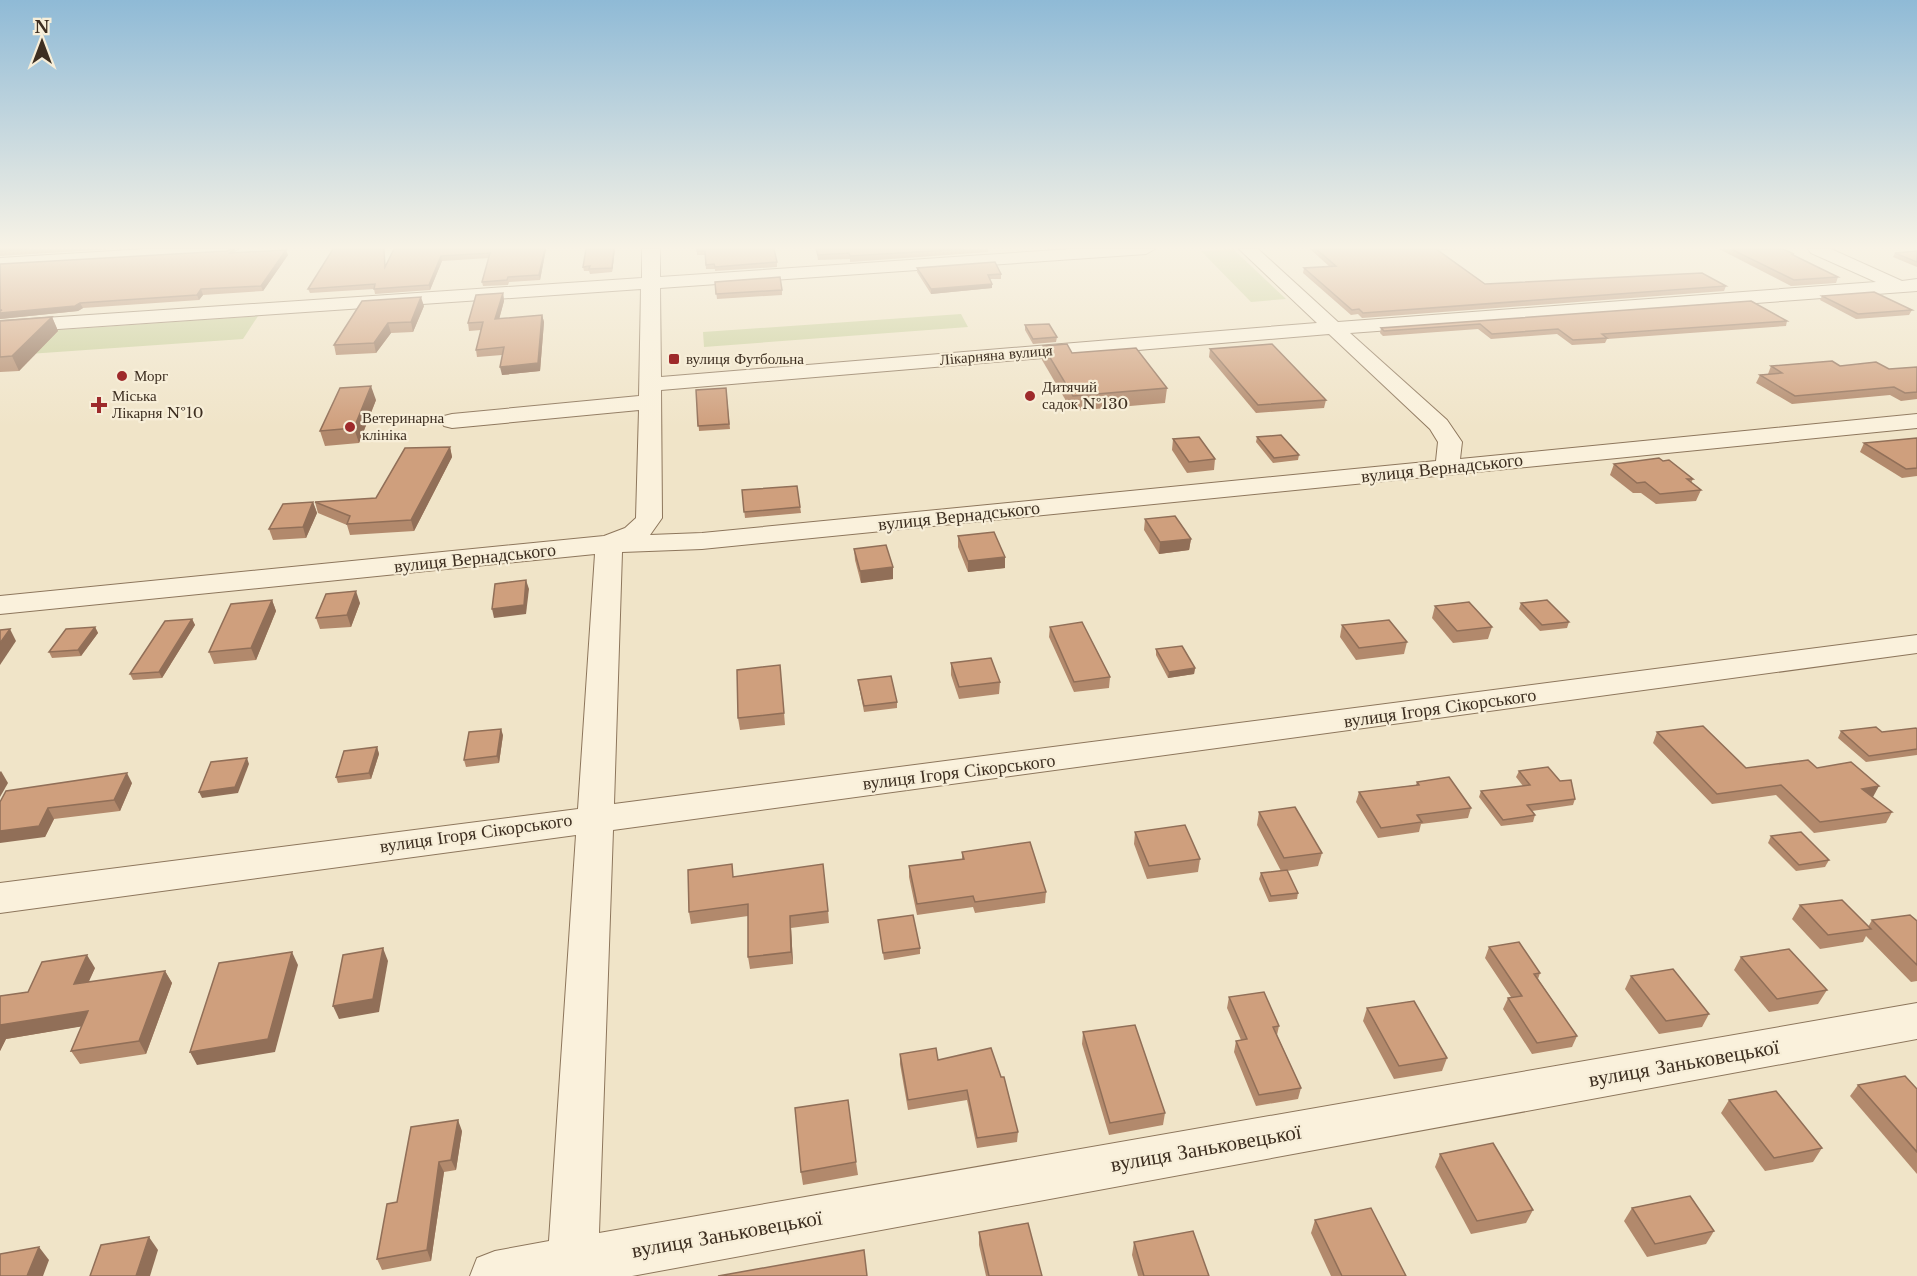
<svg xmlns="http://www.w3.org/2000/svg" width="1917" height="1276" font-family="'Libre Baskerville',serif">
<rect width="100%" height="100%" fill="#f0e4c8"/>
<g fill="#c9cf9b">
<path d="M1233,249L1286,299L1251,302L1201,251Z"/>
<path d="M961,314L968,327L704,347L703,332Z"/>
<path d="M258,316L243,339L0,356V334Z"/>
</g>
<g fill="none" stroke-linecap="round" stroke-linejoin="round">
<g stroke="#8d765c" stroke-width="2">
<g id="minor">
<path d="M146,249H238L229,254L0,268V258Z"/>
<path d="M642,249H660V277L1072,249H1155L1146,254L660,288L661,377L1317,323L1239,249H1258L1338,322L1876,282L1811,253L1808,249H1831L1902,281L1917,279V291L1350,333L1447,420L1462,442L1460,459L1917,414V428L702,549L622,552L614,804L1917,635V653L613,830L599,1233L1917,1003V1039L632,1276H470L477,1258L495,1251L549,1241L576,835L0,913V883L578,809L595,554L0,614V596L604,536L625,528L636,518L639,410L452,428L444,426L441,421L444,416L452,414L639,396L641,289L0,333V321L642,278ZM1329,334L1430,429L1438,442L1436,461L702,533L650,535L662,518L661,390Z"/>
</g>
</g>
<use href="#minor" fill="#faf1dc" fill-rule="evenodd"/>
</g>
<g fill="#b2896c">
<path d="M0,249H112L0,256Z"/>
<path d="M232,249H235L236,253L288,255L263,291L203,295L199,300L83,308L78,311L0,319V264L227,251Z"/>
<path d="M394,249H546L540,280L509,282L508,285L483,286L482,282L489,258L442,261L430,290L375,294L374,289L310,293L308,289L386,265Z"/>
<path d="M615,249L612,272L590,274L589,271H584L583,267Z"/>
<path d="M697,249L777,262V267L715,271V269H706L705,255H697Z"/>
<path d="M816,249H988V252L850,262V259L818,260Z"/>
<path d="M1310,249H1460L1438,250L1485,284L1726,286L1724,291L1362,318L1358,314L1351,315L1303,273L1304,268L1330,267Z"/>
<path d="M1719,249H1783L1794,254V255L1838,277L1836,283L1791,286Z"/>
<path d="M1917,251V267L1893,257L1895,253Z"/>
<path d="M917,268L1001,274V279H990L992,284V288L931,294L917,272Z"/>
<path d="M715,282L782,290V295L717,299Z"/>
<path d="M503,293L504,301L499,319L542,315L544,322L540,371L502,375V355L477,357L476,350L481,330L469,331L468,323Z"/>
<path d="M1822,296L1912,310L1909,315L1856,319L1820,300Z"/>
<path d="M1751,301L1787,321L1786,326L1607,339L1605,343L1572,345L1557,334L1491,339L1478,329L1383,336L1380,333L1381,328Z"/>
<path d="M424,306L413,332L391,333L376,353L336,355L334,345Z"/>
<path d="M52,317L58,331L19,371L0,372V321Z"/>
<path d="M1025,325L1057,337L1056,342L1033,344L1025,330Z"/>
<path d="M1043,346L1072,353L1167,388L1165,403L1072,411L1042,360Z"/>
<path d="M1210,349L1326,400L1324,408L1256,413L1209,357Z"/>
<path d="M1771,366H1840L1889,369L1917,367V399L1901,401L1890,395L1792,404L1756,383L1760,375L1768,374Z"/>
<path d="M726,388L730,429L699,431L696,390Z"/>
<path d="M376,400L359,443L325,446L320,431Z"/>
<path d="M1257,437L1299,455L1298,460L1273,463L1256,442Z"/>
<path d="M1917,438V476L1902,478L1860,452L1864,443Z"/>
<path d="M1173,439L1215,459L1214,470L1187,473L1172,450Z"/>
<path d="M450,447L452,457L414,531L350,535L347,525L318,513L315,502L376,498Z"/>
<path d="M1663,461L1693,479L1691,483L1701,490L1696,501L1656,504L1641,493H1633L1610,475L1614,464Z"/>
<path d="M797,486L801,513L745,518L742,490Z"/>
<path d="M313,502L317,513L306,538L273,540L269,529Z"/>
<path d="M1145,519L1191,539L1189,550L1159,554L1144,530Z"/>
<path d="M958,536L1005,557V568L968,572L958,547Z"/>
<path d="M854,549L893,567V579L861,583L855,560Z"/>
<path d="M272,600L276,611L256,660L214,664L209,652Z"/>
<path d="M360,603L351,627L320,629L316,618Z"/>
<path d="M1521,603L1569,622L1567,628L1540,631L1519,609Z"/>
<path d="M1435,606L1492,627L1488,639L1453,643L1432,618Z"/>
<path d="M192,619L195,625L162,678L133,680L130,674Z"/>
<path d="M1342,625L1407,642L1404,654L1356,660L1340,637Z"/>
<path d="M95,627L98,633L81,656L52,658L49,652Z"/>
<path d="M1050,627L1110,677L1109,688L1074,692L1049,637Z"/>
<path d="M1156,649L1195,668L1194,674L1168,678L1156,655Z"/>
<path d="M951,663L1000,682L999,694L959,699L951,675Z"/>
<path d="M780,665L785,725L740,730L738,718Z"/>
<path d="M858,680L897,702V708L864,712L859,686Z"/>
<path d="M1917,729V755L1866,762L1838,738L1841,731L1882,732Z"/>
<path d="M1657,732L1746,768H1817L1873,797H1872L1892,812L1886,823L1814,833L1776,795L1712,804L1653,743Z"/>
<path d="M503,735L499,763L466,767L464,760Z"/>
<path d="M377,747L379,754L371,779L338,783L336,777Z"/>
<path d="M1519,771L1575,799L1573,805L1532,811L1535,815L1533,822L1501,826L1479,797L1481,791L1523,786L1516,777Z"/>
<path d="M1417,782L1471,808L1468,818L1421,824L1419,832L1378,838L1356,802L1359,792L1416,785Z"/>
<path d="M132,783L120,811L54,819L45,837L0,802Z"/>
<path d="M1259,812L1322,853L1318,866L1287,871L1298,893L1297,899L1269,902L1259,879L1261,873L1281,871L1257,825Z"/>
<path d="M1135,832L1200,859L1198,872L1147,879L1134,844Z"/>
<path d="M1771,836L1829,860L1825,867L1796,871L1768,843Z"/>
<path d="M962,852L1046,892L1045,903L975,913L973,907L917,915L909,877V866L962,859Z"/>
<path d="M734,876L828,911L829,923L791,928L793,964L750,969L748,957V916L691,924L689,912Z"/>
<path d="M1800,905L1868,927L1872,920L1917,921V981L1911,982L1866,936L1863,942L1820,949L1792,919Z"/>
<path d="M878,920L920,948V954L884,960Z"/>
<path d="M1489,947L1540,973L1538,979L1577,1036L1572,1047L1532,1054L1503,1009L1508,998L1511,997L1485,958Z"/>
<path d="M1741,957L1827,990L1818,1004L1769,1012L1734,970Z"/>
<path d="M95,968L88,982L165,971L172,983L146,1054L80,1064L71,1051L82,1026L6,1039L0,1051V996L28,992Z"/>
<path d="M1631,976L1709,1014L1702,1027L1659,1034L1625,989Z"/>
<path d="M1229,997L1279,1026L1277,1035L1301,1088L1298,1099L1256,1106L1234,1052L1236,1041L1241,1040L1227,1008Z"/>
<path d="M1367,1008L1447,1058L1442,1071L1394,1079L1363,1021Z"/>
<path d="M1083,1032L1165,1113L1163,1125L1109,1135L1082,1044Z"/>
<path d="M900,1054L938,1060L1001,1077L1018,1132L1017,1142L977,1148L967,1100L908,1110L900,1064Z"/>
<path d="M1858,1085L1917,1089V1174L1850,1096Z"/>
<path d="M1729,1100L1822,1148L1813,1162L1765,1171L1721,1113Z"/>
<path d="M462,1131L456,1170L444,1172L431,1261L382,1270L377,1259L397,1202Z"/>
<path d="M1440,1154L1533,1210L1526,1223L1471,1234L1435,1167Z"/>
<path d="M856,1162L858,1175L803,1185L801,1172Z"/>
<path d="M1632,1208L1714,1231L1706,1244L1647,1257L1624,1221Z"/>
<path d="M1315,1220L1406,1276H1331L1311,1233Z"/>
<path d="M979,1232L1042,1276H986L979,1245Z"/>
<path d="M1134,1242L1209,1276H1138L1132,1255Z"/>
</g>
<g fill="#916f58">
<path d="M545,249H546L540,280L539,275Z"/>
<path d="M614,249H615L612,272V268Z"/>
<path d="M286,250L288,255L263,291L261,286Z"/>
<path d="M441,256L442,261L430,290L429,285Z"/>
<path d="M992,284V288L931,294V289Z"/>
<path d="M201,289L203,295L199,300L197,295Z"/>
<path d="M503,293L504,301L497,327L495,319Z"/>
<path d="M421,297L424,306L413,332L411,322Z"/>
<path d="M80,303L83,308L78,311L0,319V313Z"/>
<path d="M542,315L544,322L540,371L502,375L500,367Z"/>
<path d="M52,317L58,331L19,371L12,356Z"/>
<path d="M388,323L391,333L376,353L374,343Z"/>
<path d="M371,386L376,400L359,443L354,428Z"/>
<path d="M450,447L452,457L414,531L411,520Z"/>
<path d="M313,502L317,513L306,538L303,527Z"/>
<path d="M1191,539L1189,550L1159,554L1160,542Z"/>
<path d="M1005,557V568L968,572V561Z"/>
<path d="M893,567V579L861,583L860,571Z"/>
<path d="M526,580L529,589L526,614L494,618L492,609Z"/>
<path d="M356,591L360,603L351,627L347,615Z"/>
<path d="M272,600L276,611L256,660L251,648Z"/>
<path d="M192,619L195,625L162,678L159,672Z"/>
<path d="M95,627L98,633L81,656L78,650Z"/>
<path d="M10,629L16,641L0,665V643Z"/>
<path d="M1195,668L1194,674L1168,678L1169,672Z"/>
<path d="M501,729L503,735L499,763L497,756Z"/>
<path d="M377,747L379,754L371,779L369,773Z"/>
<path d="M247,758L249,764L238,793L202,798L199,792Z"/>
<path d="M1,771L8,783L0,797V772Z"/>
<path d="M127,773L132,783L120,811L114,800Z"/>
<path d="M1879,786L1873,797L1856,800L1862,789Z"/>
<path d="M48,808L54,819L45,837L0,843V831Z"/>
<path d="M790,916L791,928L793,964L791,952Z"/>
<path d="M383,948L388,961L379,1012L339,1019L333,1006Z"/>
<path d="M292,952L298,965L275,1052L197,1065L190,1052Z"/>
<path d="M87,955L95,968L82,997L74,984Z"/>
<path d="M165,971L172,983L146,1054L139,1041Z"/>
<path d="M88,1011L96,1024L6,1039L0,1051V1025Z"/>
<path d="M458,1120L462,1131L456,1170L451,1160Z"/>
<path d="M439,1162L444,1172L431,1261L427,1250Z"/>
<path d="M149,1237L158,1250L150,1276H136Z"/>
<path d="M39,1247L49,1260L43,1276H27Z"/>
</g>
<g fill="#cf9f7d" stroke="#916f58" stroke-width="1.5">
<path d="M0,249H29L0,251Z"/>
<path d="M232,249H234L230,253L286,250L261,286L201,289L197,295L80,303L75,306L0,313V311L2,310H0V264L227,251Z"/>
<path d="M333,249H384L385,267L394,249H545L539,275L508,277L507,280L482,282L490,253L441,256L429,285L374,289L375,284L308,289Z"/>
<path d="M586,249H614L612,268L589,269L590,266L583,267Z"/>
<path d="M697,249H774L777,262L715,267L714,264L706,265L705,251H697Z"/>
<path d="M816,249H964L850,256L849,253L818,255Z"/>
<path d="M1316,249H1436L1485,284L1702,273L1726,286L1363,313L1359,309L1352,310L1304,268L1336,266Z"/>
<path d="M1731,249H1783L1794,254H1791L1838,277L1794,280Z"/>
<path d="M1917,251V262L1895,253Z"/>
<path d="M995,262L1001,274L988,275L992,284L931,289L917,268Z"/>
<path d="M780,277L782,290L716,294L715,282Z"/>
<path d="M1874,292L1912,310L1858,314L1822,296Z"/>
<path d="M503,293L495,319L542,315L538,363L500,367L504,347L476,350L483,322L468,323L476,295Z"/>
<path d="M421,297L411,322L388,323L374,343L334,345L362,301Z"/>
<path d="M1751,301L1787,321L1602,334L1607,338L1573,340L1558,329L1492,334L1480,324L1384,331L1381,328Z"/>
<path d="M52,317L12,356L0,357V321Z"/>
<path d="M1049,324L1057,337L1033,339L1025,325Z"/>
<path d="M1067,344L1072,353L1136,348L1167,388L1073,396L1043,346Z"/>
<path d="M1272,344L1326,400L1258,405L1210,349Z"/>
<path d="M1832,361L1840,366L1876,362L1889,369L1917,367V392L1905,393L1894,387L1795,396L1760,375L1782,373L1771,366Z"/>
<path d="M371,386L354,428L320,431L340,388Z"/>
<path d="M726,388L729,424L698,426L696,390Z"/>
<path d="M1281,435L1299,455L1274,458L1257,437Z"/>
<path d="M1199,437L1215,459L1189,462L1173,439Z"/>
<path d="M1917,438V468L1906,469L1864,443Z"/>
<path d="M450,447L411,520L347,524L350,516L315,502L376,498L405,448Z"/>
<path d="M1659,458L1663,461L1669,460L1693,479H1687L1701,490L1660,494L1645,482L1637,483L1614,464Z"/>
<path d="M797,486L800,507L744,512L742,490Z"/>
<path d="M313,502L303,527L269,529L283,504Z"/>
<path d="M1175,516L1191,539L1160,542L1145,519Z"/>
<path d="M994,532L1005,557L968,561L958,536Z"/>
<path d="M886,545L893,567L860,571L854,549Z"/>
<path d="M526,580L524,605L492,609L495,584Z"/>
<path d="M356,591L347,615L316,618L326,594Z"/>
<path d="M272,600L251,648L209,652L231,604Z"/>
<path d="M1547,600L1569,622L1542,625L1521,603Z"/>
<path d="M1469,602L1492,627L1457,631L1435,606Z"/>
<path d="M192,619L159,672L130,674L165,621Z"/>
<path d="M1389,620L1407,642L1359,648L1342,625Z"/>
<path d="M1082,622L1110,677L1074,682L1050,627Z"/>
<path d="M95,627L78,650L49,652L66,629Z"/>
<path d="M10,629L0,643V630Z"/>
<path d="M1182,646L1195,668L1169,672L1156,649Z"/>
<path d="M991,658L1000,682L959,687L951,663Z"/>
<path d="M780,665L784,713L738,718L737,670Z"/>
<path d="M891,676L897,702L864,706L858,680Z"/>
<path d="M1703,726L1746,768L1808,760L1817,768L1851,762L1879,786L1862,789L1892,812L1820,822L1781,785L1717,794L1657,732Z"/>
<path d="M1876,727L1882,732L1916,728L1917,729V749L1869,756L1841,731Z"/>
<path d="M501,729L497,756L464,760L469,732Z"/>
<path d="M377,747L369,773L336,777L344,751Z"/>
<path d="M247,758L235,787L199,792L211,762Z"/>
<path d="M1548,767L1560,781L1571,780L1575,799L1527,805L1535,815L1503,820L1481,791L1530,785L1519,771Z"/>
<path d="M127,773L114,800L48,808L39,826L0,831V802L6,791Z"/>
<path d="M1449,777L1471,808L1417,815L1422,822L1381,828L1359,792L1419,785L1417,782Z"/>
<path d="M1295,807L1322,853L1284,858L1259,812Z"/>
<path d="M1185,825L1200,859L1149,866L1135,832Z"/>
<path d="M1801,832L1829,860L1799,865L1771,836Z"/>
<path d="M1030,842L1046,892L975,902L973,896L917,904L909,866L964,859L962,852Z"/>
<path d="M732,864L733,877L823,864L828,911L790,916L791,952L748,957V904L689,912L688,870Z"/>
<path d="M1287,870L1298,893L1271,896L1261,873Z"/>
<path d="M1842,900L1871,929L1828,935L1800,905Z"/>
<path d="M913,915L920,948L883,953L878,920Z"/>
<path d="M1910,915L1917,921V965L1872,920Z"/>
<path d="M1519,942L1540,973L1534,974L1577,1036L1537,1043L1508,998L1522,996L1489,947Z"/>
<path d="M383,948L373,999L333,1006L343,955Z"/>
<path d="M1789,949L1827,990L1777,999L1741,957Z"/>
<path d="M292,952L268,1039L190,1052L219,963Z"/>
<path d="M87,955L74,984L165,971L139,1041L71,1051L88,1011L0,1025V996L28,992L42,962Z"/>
<path d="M1673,969L1709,1014L1666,1021L1631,976Z"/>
<path d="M1264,992L1279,1026L1273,1027L1301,1088L1259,1095L1236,1041L1247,1039L1229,997Z"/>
<path d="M1414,1001L1447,1058L1399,1066L1367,1008Z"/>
<path d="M1135,1025L1165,1113L1110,1123L1083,1032Z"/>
<path d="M936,1048L938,1060L991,1048L1001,1077H1004L1018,1132L977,1138L967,1090L908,1100L900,1054Z"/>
<path d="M1905,1076L1917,1089V1152L1858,1085Z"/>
<path d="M1776,1091L1822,1148L1774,1158L1729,1100Z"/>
<path d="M848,1100L856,1162L801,1172L795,1108Z"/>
<path d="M458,1120L451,1160L439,1162L427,1250L377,1259L387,1204L397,1202L411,1127Z"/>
<path d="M1493,1143L1533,1210L1477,1221L1440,1154Z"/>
<path d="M1690,1196L1714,1231L1655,1244L1632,1208Z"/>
<path d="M1371,1208L1406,1276H1342L1315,1220Z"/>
<path d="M1028,1223L1042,1276H989L979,1232Z"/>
<path d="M1193,1231L1209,1276H1144L1134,1242Z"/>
<path d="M149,1237L136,1276H90L101,1245Z"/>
<path d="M39,1247L27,1276H0V1254Z"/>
<path d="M864,1250L867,1276H718Z"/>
</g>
<linearGradient id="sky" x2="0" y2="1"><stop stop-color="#8fbad6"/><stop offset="0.58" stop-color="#f8f3e6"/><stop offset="1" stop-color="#f8f3e6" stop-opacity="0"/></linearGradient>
<rect width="1917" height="427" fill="url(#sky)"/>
<g fill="#9e2a2b" stroke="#f7eed8" stroke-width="2">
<rect x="668" y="353" width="12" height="12" rx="3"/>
<circle cx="122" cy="376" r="6"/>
<circle cx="1030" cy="396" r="6"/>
<path d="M96 396h6v6h6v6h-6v6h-6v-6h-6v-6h6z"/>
<circle cx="350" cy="427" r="6"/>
</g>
<g text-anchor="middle" stroke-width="4.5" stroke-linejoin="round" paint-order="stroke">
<g font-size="15" fill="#3d2e20" stroke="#f7eed8">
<text transform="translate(996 355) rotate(-5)" y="5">Лікарняна вулиця</text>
</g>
<g font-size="15" fill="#3d2e20" stroke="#f7eed8" text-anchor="start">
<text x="686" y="364">вулиця Футбольна</text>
<text x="134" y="381">Морг</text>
<text x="1042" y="392">Дитячий<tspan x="1042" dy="17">садок №130</tspan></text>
<text x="112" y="401">Міська<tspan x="112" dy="17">Лікарня №10</tspan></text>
<text x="362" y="423">Ветеринарна<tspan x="362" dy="17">клініка</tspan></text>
</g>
<g font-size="18" fill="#3d2e20" stroke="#f7eed8">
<text transform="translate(1442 468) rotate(-6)" y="6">вулиця Вернадського</text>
<text transform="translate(959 516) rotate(-6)" y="6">вулиця Вернадського</text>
<text transform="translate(475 558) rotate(-6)" y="6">вулиця Вернадського</text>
<text transform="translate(1440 708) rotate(-8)" y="6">вулиця Ігоря Сікорського</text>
<text transform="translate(959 772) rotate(-7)" y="6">вулиця Ігоря Сікорського</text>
<text transform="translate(476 833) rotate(-8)" y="6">вулиця Ігоря Сікорського</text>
</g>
<g font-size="21" fill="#3d2e20" stroke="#f7eed8">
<text transform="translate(1684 1063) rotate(-10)" y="7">вулиця Заньковецької</text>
<text transform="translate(1206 1148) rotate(-10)" y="7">вулиця Заньковецької</text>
<text transform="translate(727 1234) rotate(-10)" y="7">вулиця Заньковецької</text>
</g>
</g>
<g transform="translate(42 42)" stroke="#f7eed8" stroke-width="4.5" paint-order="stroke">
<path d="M0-4.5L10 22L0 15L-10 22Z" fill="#3d2e20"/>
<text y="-9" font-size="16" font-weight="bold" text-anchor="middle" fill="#3d2e20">N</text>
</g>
</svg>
